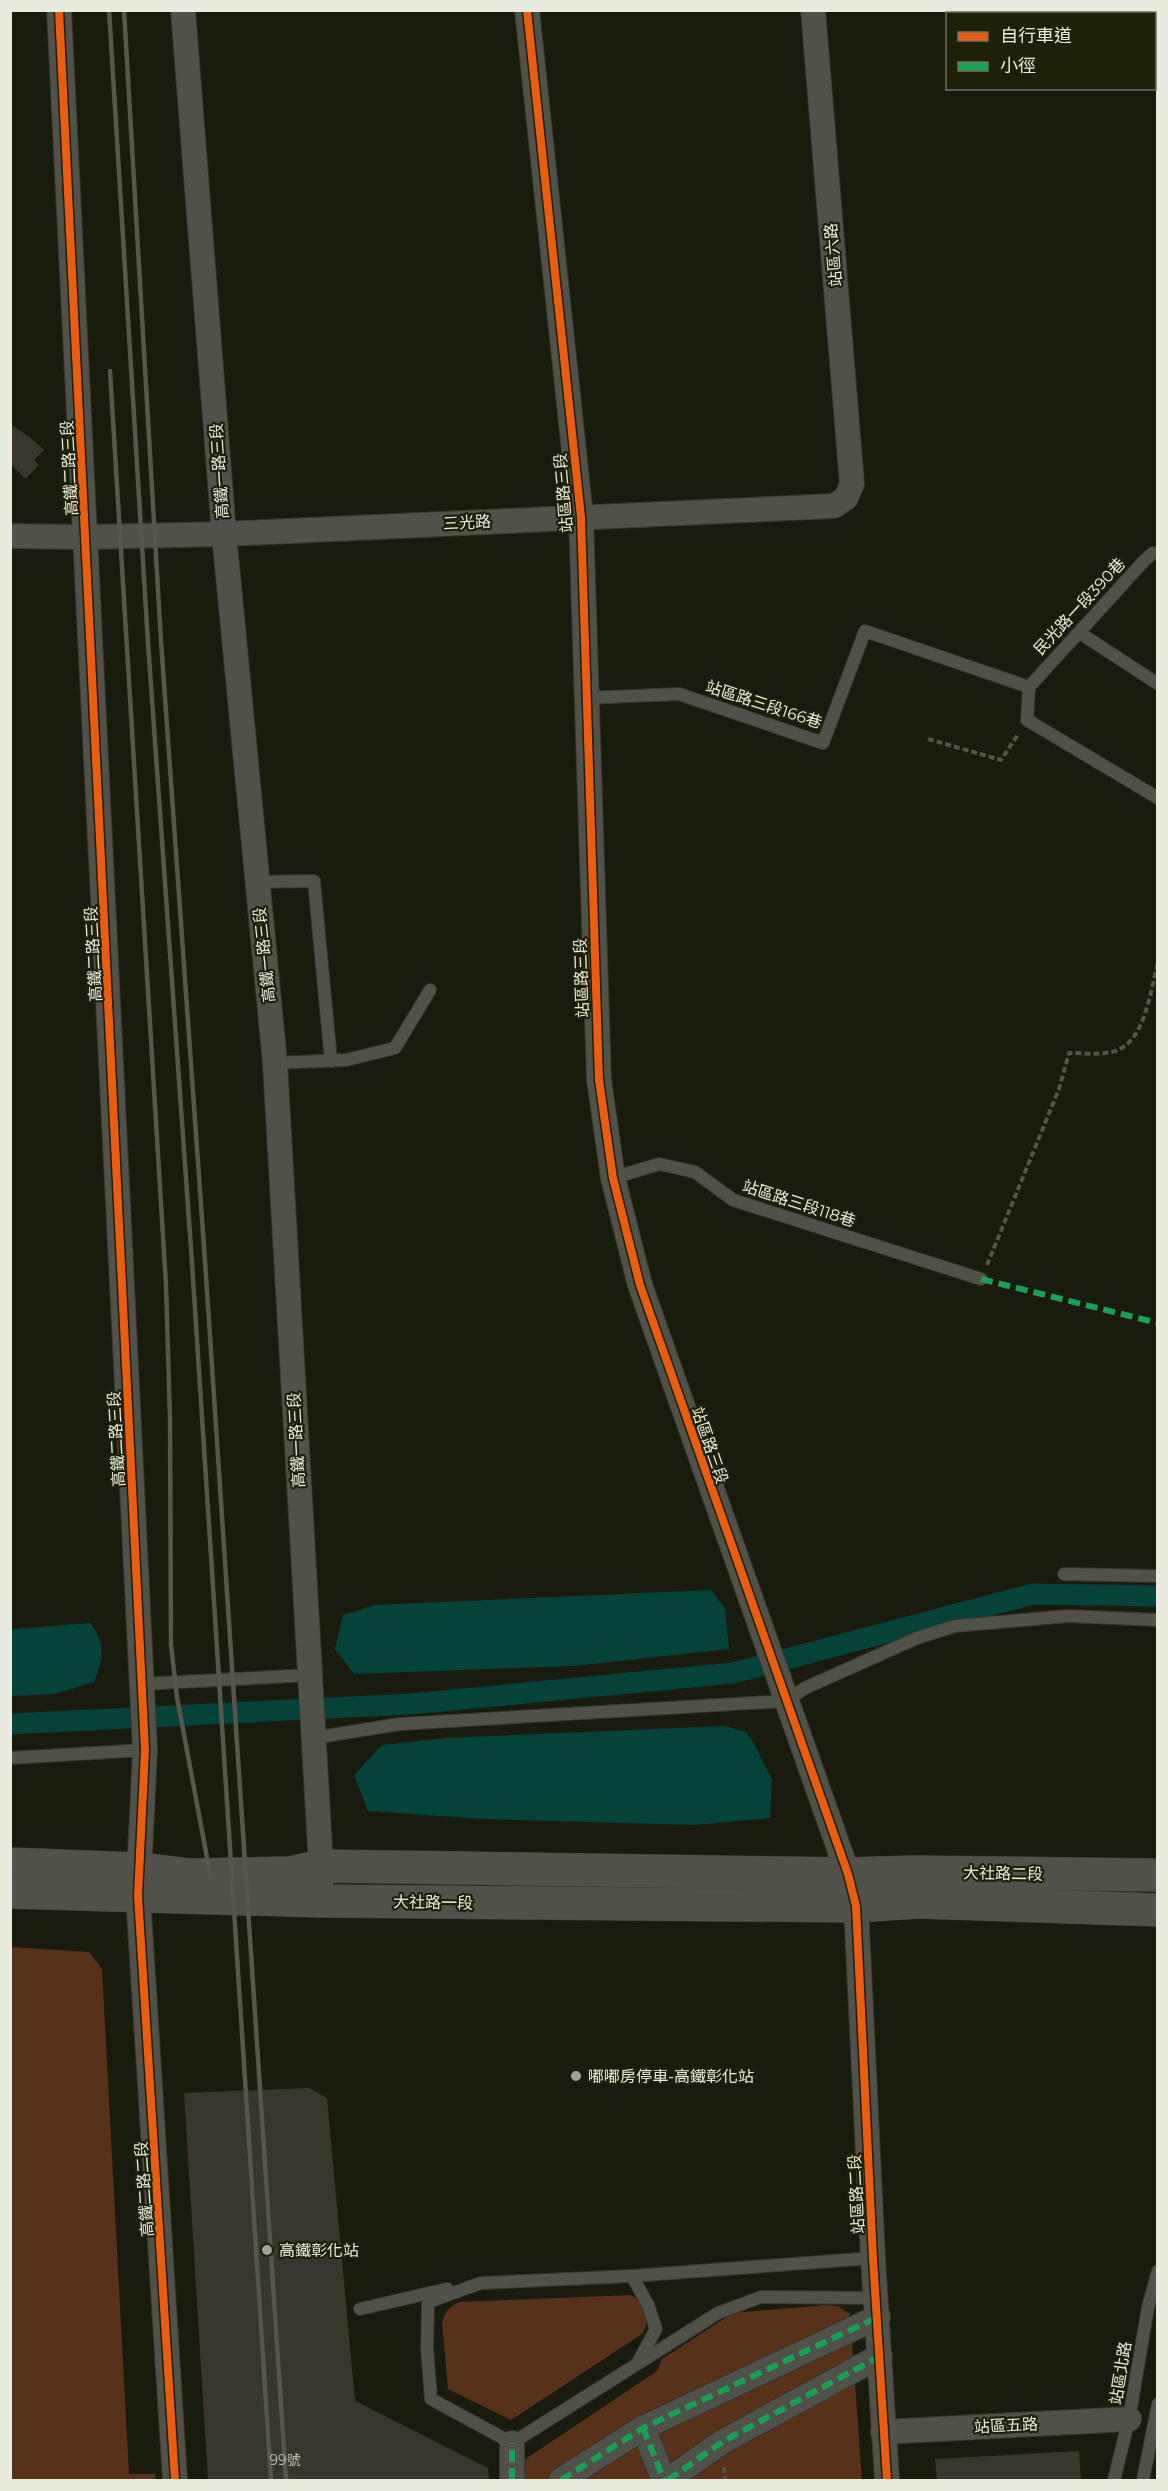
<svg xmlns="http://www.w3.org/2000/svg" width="1168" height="2491" font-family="Montserrat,'Noto Sans TC',sans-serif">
<rect width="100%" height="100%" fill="#1a1b0f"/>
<g fill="#573119">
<path d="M11,1947L89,1952L102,1969L129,2474H155L156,2480H11Z"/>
<path d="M631,2295C646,2304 652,2319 642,2334L511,2420L448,2389L442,2322C445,2311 449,2307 459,2302Z"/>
<path d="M827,2305L838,2306L850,2314L862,2480H507L521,2462L657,2371L662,2359L733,2313Z"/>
</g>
<g fill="#05423a">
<path d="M711,1590L725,1608L729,1649L574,1666L354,1674L335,1649L343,1615L375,1605Z"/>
<path d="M90,1623C107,1644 103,1659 94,1682L55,1694L11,1696V1629Z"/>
<path d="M725,1726L746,1732L754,1743L772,1780L770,1818L695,1825L483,1819L368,1811L354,1775L382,1745L445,1738Z"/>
</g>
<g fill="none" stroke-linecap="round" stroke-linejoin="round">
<path stroke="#05423a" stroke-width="21" d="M10,1724L411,1704L733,1673L1033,1594L1158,1596"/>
</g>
<g fill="#38362d">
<path d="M10,424L27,435L44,450L34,460L39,465L25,479L10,463Z"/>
<path d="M309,2088L327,2098L355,2401L488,2468L489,2480H208L184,2093Z"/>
<path d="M1079,2451L1081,2480H937L935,2459Z"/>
</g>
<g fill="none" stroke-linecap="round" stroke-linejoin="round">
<g stroke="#36372e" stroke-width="14">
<g id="lane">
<path d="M1080,633L1158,684"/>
<path d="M1029,687L1144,561L1153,553H1158"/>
<path d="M1029,687L1027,720L1158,798"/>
<path d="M585,698L679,694L823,743L865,631L1029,687"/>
<path d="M257,882L314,881L331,1061"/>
<path d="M275,1063L346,1060L395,1048L430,990"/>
<path d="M613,1178L659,1164L695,1172L733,1200L981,1279"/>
<path d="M1064,1574L1158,1576"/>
<path d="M142,1684L310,1675"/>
<path d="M313,1738L400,1724L786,1701L805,1688L917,1638L955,1626L1068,1616L1158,1620"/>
<path d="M10,1758L145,1750"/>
<path d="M873,2258L632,2276L481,2283L428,2302L427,2348L431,2399L512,2443L718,2313L761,2297L876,2298"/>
<path d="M632,2276L648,2305L656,2329L638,2362"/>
<path d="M360,2309L447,2289"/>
<path d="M1114,2480L1129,2419L1148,2307L1158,2271"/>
<path d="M1143,2480L1158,2404"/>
</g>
</g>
<g stroke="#36372e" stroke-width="26">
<g id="street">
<path d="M59,10L145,1750L138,1896L175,2480"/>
<path d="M183,10L224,534L275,1063L321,1866V1901"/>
<path d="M527,10L581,517L599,1080L613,1178L640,1285L848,1874L856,1906L873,2258L887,2480"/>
<path d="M10,536L86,537L224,534L834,506L846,498L852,484L813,10"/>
<path d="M643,2428L664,2480"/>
<path d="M883,2432L1129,2419"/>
<path d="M512,2480V2443"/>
<path d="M561,2480L643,2428L878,2317"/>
<path d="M668,2480L722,2442L880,2356"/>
</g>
</g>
<g stroke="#36372e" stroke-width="34">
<g id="secondary">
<path d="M10,1864L139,1869L189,1875L289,1873L321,1866L848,1874L912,1872L1158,1875"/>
<path d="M10,1892L321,1901L856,1906L918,1902L1158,1910"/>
</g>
</g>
<g stroke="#52534a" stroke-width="4" stroke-dasharray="6 3" stroke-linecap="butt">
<path d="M928,739L1001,760L1019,733"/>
<path d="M987,1265L1059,1089L1069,1053C1083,1053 1098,1055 1111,1052C1145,1046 1150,991 1158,963"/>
<path d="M724,2467L725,2480"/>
</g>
<use href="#lane" stroke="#505249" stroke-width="12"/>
<use href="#street" stroke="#505249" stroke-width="24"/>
<use href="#secondary" stroke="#505249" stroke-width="33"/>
<g stroke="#56564d" stroke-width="4.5">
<path d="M109,10L148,643L192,1263L271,2480"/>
<path d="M124,10L161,641L205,1261L286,2480"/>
<path d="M110,371L166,1285L170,1419L171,1645L177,1697L211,1879"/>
</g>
<g stroke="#1a9f57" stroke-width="6" stroke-dasharray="12 6" stroke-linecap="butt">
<path d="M981,1279L1158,1323"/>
<path d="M643,2428L664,2480"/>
<path d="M512,2480V2443"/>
<path d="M561,2480L643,2428L878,2317"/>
<path d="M668,2480L722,2442L880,2356"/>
</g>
<g stroke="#1e200a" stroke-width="11">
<g id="cycleway">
<path d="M59,10L145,1750L138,1896L175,2480"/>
<path d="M527,10L581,517L599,1080L613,1178L640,1285L848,1874L856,1906L873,2258L887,2480"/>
</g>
</g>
<use href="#cycleway" stroke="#e95d12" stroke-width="8"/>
</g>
<g fill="#a0a295" stroke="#1e200a" stroke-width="2">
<circle cx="576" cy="2076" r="6"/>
<circle cx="267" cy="2250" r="6"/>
</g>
<g text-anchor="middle" stroke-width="4.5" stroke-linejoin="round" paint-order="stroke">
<g font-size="14" fill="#bcbeb1">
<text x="285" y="2465">99號</text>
</g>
<g font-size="16" fill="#e8ebdd" stroke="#1e200a">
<text transform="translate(833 255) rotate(-95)" y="6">站區六路</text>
<text transform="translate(69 468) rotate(-93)" y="6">高鐵二路三段</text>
<text transform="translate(219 471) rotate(-94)" y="6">高鐵一路三段</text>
<text transform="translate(563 493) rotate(-95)" y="6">站區路三段</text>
<text transform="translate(467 522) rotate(-3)" y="6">三光路</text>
<text transform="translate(1079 606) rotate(-47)" y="6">民光路一段390巷</text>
<text transform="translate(764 704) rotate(18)" y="6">站區路三段166巷</text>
<text transform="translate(93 954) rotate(-93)" y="6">高鐵二路三段</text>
<text transform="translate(264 955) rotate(-96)" y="6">高鐵一路三段</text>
<text transform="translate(581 978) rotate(-92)" y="6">站區路三段</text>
<text transform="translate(799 1203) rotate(18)" y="6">站區路三段118巷</text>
<text transform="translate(116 1439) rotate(-93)" y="6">高鐵二路三段</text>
<text transform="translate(296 1440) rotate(-93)" y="6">高鐵一路三段</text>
<text transform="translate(710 1445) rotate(71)" y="6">站區路三段</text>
<text transform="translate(1003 1873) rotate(1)" y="6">大社路二段</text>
<text transform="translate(433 1902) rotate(1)" y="6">大社路一段</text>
<text transform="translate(144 2189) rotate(-94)" y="6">高鐵二路二段</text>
<text transform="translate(856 2194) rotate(-93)" y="6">站區路二段</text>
<text transform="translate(1120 2373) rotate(-81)" y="6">站區北路</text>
<text transform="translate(1006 2425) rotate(-3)" y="6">站區五路</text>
</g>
<g font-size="16" fill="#e8ebdd" stroke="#1e200a" text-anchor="start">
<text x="588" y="2082">嘟嘟房停車-高鐵彰化站</text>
<text x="279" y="2256">高鐵彰化站</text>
</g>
</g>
<rect width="1168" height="2491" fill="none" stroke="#e8ebdd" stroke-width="24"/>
<rect x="946" y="12" width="210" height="78" fill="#1e200a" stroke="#6f715e" stroke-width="1.5"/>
<rect x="958" y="32" width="30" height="9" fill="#e95d12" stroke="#6f715e" stroke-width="1.5"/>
<text x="1000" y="42" font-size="18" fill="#e8ebdd">自行車道</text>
<rect x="958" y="62" width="30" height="9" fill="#1a9f57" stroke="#6f715e" stroke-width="1.5"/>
<text x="1000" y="72" font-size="18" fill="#e8ebdd">小徑</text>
</svg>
